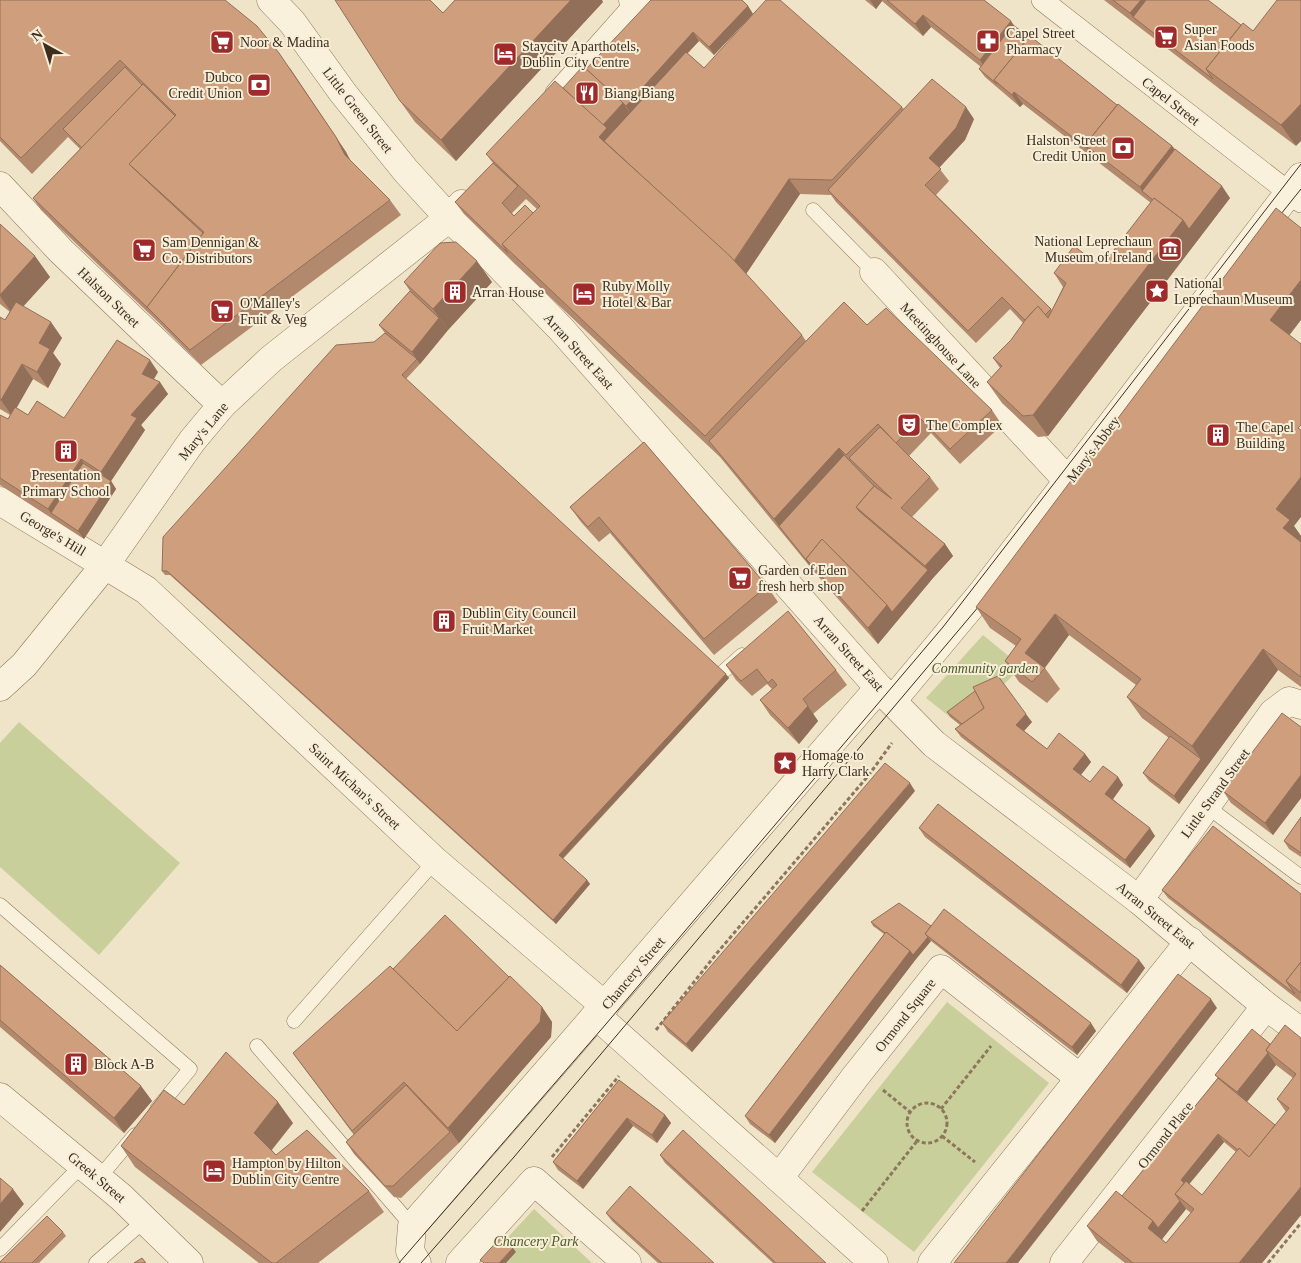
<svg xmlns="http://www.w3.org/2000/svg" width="1301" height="1263" font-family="'Times New Roman',serif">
<rect width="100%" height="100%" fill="#f0e4c8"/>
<g fill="#c9cf9b">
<path d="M983,635L1022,667L1004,684L950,717L926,698Z"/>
<path d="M19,722L180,863L99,955L0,867V743Z"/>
<path d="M947,1002L1049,1083L914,1252L812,1172Z"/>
<path d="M534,1209L592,1263H484Z"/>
</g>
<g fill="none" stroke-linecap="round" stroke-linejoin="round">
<g stroke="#8d765c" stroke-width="15">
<g id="service">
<path d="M813,210L874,272"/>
<path d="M724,671L742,655"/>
<path d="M1205,805L1301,877"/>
<path d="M0,905L190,1069L157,1109"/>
<path d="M294,1021L435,861"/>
<path d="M257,1046L412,1226"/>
<path d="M99,1178L135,1135"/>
<path d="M0,1249L82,1165"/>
<path d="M96,1263L145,1220"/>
</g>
</g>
<g stroke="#8d765c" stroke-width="22">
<path id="pedestrian" d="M1042,0L1301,202"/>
</g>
<g stroke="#8d765c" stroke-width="29">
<g id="minor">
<path d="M271,0L292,22L343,93L406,171L449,218L492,258L561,329L879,688L934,744L1139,900L1266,1006L1301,1032"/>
<path d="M559,95L639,5L633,0"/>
<path d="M0,186L61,251L222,405"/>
<path d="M874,272L1068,481"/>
<path d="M0,501L146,590L435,861L605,1006"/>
<path d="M0,687L24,665L105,565L192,441L222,405L271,359L449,218L462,204"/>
<path d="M892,701L982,593L1301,177"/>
<path d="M1139,900L1273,713L1289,701L1301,705"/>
<path d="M597,1016L874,1263"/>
<path d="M0,1097L121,1197L189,1263"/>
<path d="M779,1178L855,1077L941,969L1080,1078"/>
<path d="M417,1263L410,1251L412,1226C570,1048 723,866 879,688"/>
<path d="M460,1263L534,1181L627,1263"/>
<path d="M932,1263L1190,941"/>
<path d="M1064,1263L1266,1006"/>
</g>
</g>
<g stroke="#8d765c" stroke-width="3" stroke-dasharray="4 2.5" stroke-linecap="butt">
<path d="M656,1030L717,953L868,776L892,743"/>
<path d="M883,1090L910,1112"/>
<circle cx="927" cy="1123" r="20"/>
<path d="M941,1109L991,1046"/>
<path d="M942,1136L975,1162"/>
<path d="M552,1157L619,1076"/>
<path d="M862,1211L917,1141"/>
<path d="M1268,1263L1301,1223"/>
</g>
<use href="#service" stroke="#faf1dc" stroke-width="14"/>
<use href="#pedestrian" stroke="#faf1dc" stroke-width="21"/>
<use href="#minor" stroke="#faf1dc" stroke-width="28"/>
<g stroke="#3d2e20" stroke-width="1">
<path d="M1273,224L1301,189"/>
<path d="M399,1263L606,1024L943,627L1301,164"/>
<path d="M421,1263L514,1157L985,599"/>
</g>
</g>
<g fill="#b2896c" fill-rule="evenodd">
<path d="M0,0L290,68L346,152L351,161L390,200L401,215L201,365L158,322L41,210L33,198L80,149L68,137L32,174L0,141Z"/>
<path d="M865,0H984L1013,25L1117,105L1172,146L1175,149L1230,198L1048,436L1038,437L1002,403L987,382L1000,368L993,358L1011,340L1023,323L1010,309L976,343L836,202L831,195L800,194L746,274L802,335L806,341L867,325L992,410L1002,425L960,464L931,433L909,456L930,477L939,489L912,517L945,544L953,556L933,578L878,644L816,574L720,457L516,265L464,214L455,202L493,163L486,154L563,88L586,69L748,6L753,14L714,55L699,41L687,53L704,68L902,107L904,109L974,119L965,140L939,168L949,181L936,195L1052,310L1063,287L1054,273L1096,263L1107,259L1151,203L1023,104L1020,107L985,77L979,69L981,67L931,27L923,36L882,1L876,9ZM526,199L537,209L533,213L514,216L512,213Z"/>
<path d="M1104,0H1208L1296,146L1221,90Z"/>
<path d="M603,2L456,161L415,122L400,101L443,13Z"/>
<path d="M0,224L50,277L23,307L62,338L53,353L61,364L48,388L33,379L16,408L28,415L64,418L158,372L154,379L168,394L141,425L145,430L111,481L116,489L84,539L0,485V415L8,419L10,415L0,409V317L5,320L10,312L0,304Z"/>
<path d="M404,282H492L448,330L420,364L406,379L729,678L563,859L587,880L590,884L556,924L170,575H165L162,571L385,333L379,325L410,291Z"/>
<path d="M1289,335L1294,526L1301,536V687L1278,670L1179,804L1149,781L1143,773L1169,738L1142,718L1127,697L1136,685L1069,635L1045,668L1060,689L1047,703L1019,682L1005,661L1016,646L990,628L976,607Z"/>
<path d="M644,442L767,586L778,602L714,655L610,533L599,542L581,522L570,507Z"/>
<path d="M726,665L836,670L847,685L813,714L818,721L799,744L770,715L760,700L772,689L767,684L752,696L736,680Z"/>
<path d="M947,712L1032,722L1024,731L1047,749L1085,754L1091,762L1081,775L1090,782L1118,777L1123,785L1113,799L1155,836L1130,868L961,737L955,729L960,725L950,717Z"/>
<path d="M1301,727V798L1273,835L1231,803L1223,791Z"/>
<path d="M915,791L692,1052L668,1032L662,1023Z"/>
<path d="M1301,817V857L1289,849L1284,841Z"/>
<path d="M919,828L1139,960L1145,968L1127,993L925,837Z"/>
<path d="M1162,890L1301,894V1002L1168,898Z"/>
<path d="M871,922L931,926L1096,1031L1077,1055L931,941L916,959L775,1143L750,1124L745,1116L884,934L873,926Z"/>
<path d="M0,965L141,1086L152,1101L124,1133L0,1027Z"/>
<path d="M393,969L509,977L542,1007L552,1022L551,1037L459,1143L401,1198L394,1197L354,1154L346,1142L354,1135L293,1053Z"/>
<path d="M1301,1038V1215L1262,1263H1125L1097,1241L1087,1226L1122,1196L1218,1078L1215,1075L1270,1044ZM1276,1065L1293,1078L1277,1099L1286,1112L1275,1125L1247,1102ZM1224,1142L1236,1152L1202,1195L1189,1184ZM1186,1209L1191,1213L1166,1243L1162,1239Z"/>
<path d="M619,1080L665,1115L671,1123L657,1143L633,1126L583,1189L558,1170L553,1162Z"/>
<path d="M184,1105L293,1123L272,1150L276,1155L369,1191L384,1212L318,1263H259L135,1167L121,1146Z"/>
<path d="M660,1155L826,1263H773L665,1163Z"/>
<path d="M606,1213L714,1263H658L612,1221Z"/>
<path d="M63,1232L66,1236L39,1263H0Z"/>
</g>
<g fill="#916f58">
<path d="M571,0H602L603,2L456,161L441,140Z"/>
<path d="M870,0H882V1L876,9Z"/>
<path d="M1141,0H1164L1133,17L1130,13Z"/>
<path d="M748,6L753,14L714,55L709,47Z"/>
<path d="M923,15L931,27L923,36L915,24Z"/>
<path d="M1011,21L1019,33L988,72L980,60Z"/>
<path d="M693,32L699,41L631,115L626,106Z"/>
<path d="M279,53L346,152L355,171L345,155Z"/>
<path d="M1014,92L1023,104L1020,107L1012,95Z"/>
<path d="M623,103L631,115L617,155L599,137L601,127Z"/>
<path d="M1301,104V141L1296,146L1281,125Z"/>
<path d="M966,107L974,119L965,140L937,170L929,158Z"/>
<path d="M1172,146L1183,161L1142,191L1140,187Z"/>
<path d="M789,179L800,194L744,277L734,262Z"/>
<path d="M1222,186L1230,198L1048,436L1033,415L1183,220Z"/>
<path d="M35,256L50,277L14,316L0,296V295Z"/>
<path d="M477,261L492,282L448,330L433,309Z"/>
<path d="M1301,280V320L1285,341L1270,320Z"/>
<path d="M439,318L448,330L420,364L412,352Z"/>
<path d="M51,322L62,338L53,353L61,364L48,388L37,372L39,343Z"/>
<path d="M150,360L158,372L150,385L142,374Z"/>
<path d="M22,364L33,379L12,416L1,400Z"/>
<path d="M160,382L168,394L141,425L145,430L111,481L116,489L84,539L78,531L109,483L101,472L131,415Z"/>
<path d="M839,448L850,463L779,526L774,519Z"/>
<path d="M81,459L89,471L51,513L48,509Z"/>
<path d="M1301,477V517L1294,526L1301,536V545L1283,528L1276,509Z"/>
<path d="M945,544L953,556L933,578L878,644L868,628L887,605L928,570L925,566Z"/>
<path d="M1055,614L1069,635L1042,671L1025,653Z"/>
<path d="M1263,649L1278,670L1179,804L1174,796L1201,759L1192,746Z"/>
<path d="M726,674L729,678L562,859L559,855Z"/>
<path d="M808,706L818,721L799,744L788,728Z"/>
<path d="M1026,714L1032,722L1022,733L1016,725Z"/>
<path d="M1085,754L1091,762L1079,777L1073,769Z"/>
<path d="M1301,775V798L1273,835L1265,823Z"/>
<path d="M1118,777L1123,785L1111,802L1105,794Z"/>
<path d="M910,783L915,791L692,1052L686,1044Z"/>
<path d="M1150,828L1155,836L1130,868L1125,860Z"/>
<path d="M587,880L590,884L556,924L553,920Z"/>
<path d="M928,937L931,941L916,959L775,1143L769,1135L910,951Z"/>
<path d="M1139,960L1145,968L1127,993L1121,985Z"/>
<path d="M1211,999L1217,1008L1018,1263H1006Z"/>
<path d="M542,1007L552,1022L551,1037L459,1143L448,1128Z"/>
<path d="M1091,1023L1096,1031L1077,1055L1072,1047Z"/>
<path d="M1268,1053L1276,1065L1245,1104L1237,1092Z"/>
<path d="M141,1086L152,1101L124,1133L114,1118Z"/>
<path d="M278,1102L293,1123L268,1154L254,1133Z"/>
<path d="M665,1115L671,1123L657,1143L652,1135Z"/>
<path d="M627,1118L633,1126L583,1189L577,1181Z"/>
<path d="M1218,1134L1224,1142L1186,1188L1181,1180Z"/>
<path d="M1301,1187V1215L1262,1263H1239Z"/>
<path d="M13,1189L24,1204L0,1232V1204Z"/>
<path d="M1180,1201L1186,1209L1159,1243L1148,1228L1153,1221Z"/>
<path d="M513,1248L516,1252L506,1263H499Z"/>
</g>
<g fill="#cf9f7d" stroke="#916f58">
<path d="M0,0H225L257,26L279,53L336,137L345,155L390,200L190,350L147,307L204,232L129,164L176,115L120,60L21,158L0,137Z"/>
<path d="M335,0H430L443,13L455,0H571L441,140L400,101Z"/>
<path d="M651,0H742L748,6L709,47L693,32L626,106L623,103L586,69Z"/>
<path d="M766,0H780L902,107L832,180L789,179L734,261L604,141L686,52L704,68Z"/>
<path d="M887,0H984L1011,21L980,60L923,15L915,24Z"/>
<path d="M1113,0H1141L1130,13Z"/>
<path d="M1146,0H1208L1241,25L1206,69L1213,79L1133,17Z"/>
<path d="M1277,0H1301V104L1281,125L1206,69L1243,23L1253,31Z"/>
<path d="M1013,25L1029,37L994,80L997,84L979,69Z"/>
<path d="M1030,36L1117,105L1085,145L1088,149L1014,92L1012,95L994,80Z"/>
<path d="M583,66L623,103L603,125L563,88Z"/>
<path d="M125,67L142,85L82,148L63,129Z"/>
<path d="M932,79L966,107L956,128L929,158L941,169L925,185L1051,309L1045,315L1038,306L1025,320L1002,297L968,331L828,190Z"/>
<path d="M555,81L607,128L599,137L730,256L802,335L705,436L502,244L540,206L486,154Z"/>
<path d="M143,84L175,116L129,164L132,167L203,233L147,307L150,310L33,198Z"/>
<path d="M1118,104L1172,146L1140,187L1085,145Z"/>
<path d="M1175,149L1222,186L1189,229L1183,220L1154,198L1153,200L1142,191Z"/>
<path d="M493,163L518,186L502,203L514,216L525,205L533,213L502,244L508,253L455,202Z"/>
<path d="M1154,198L1183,220L1033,415L1023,416L987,382L1002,366L993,358L1011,340L1026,319L1038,306L1048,318L1066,283L1054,273L1074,246L1096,263L1102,255L1107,259Z"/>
<path d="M1276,208L1301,228V280L1270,320L1301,344V425L1298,428L1301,430V477L1276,509L1290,520L1283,528L1301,542V677L1263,649L1192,746L1127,697L1141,679L1055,614L1025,653L1045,668L1032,682L1005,661L1021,639L976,607Z"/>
<path d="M0,224L35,256L0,295Z"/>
<path d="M456,242L477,261L433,309L404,282L440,243Z"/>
<path d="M410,291L439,318L412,352L379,325Z"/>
<path d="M16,302L51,322L39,343L50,349L37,372L22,364L1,400H0V317L5,320Z"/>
<path d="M844,302L867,325L886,308L992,410L950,449L920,418L896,443L878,424L846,455L839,448L774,519L709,441Z"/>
<path d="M385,333L417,359L402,375L726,674L559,855L587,880L553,920L167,571H162L163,537L336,345L374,342Z"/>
<path d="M117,340L150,360L142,374L160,382L131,415L137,418L101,472L81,459L48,509L0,478V415L8,419L15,407L28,415L37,401L64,418Z"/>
<path d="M880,427L930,477L901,508L945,544L925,566L856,507L874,486L892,499L849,458Z"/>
<path d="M644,442L767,586L704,639L599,517L588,527L570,507Z"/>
<path d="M844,455L874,486L856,507L859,511L928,570L892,612L887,605L822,539L806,559L811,566L779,526Z"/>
<path d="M83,463L111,481L78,531L51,513Z"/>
<path d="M822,539L887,605L868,628L806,559Z"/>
<path d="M788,611L836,670L803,699L808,706L788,728L760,700L777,685L772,679L768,683L757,669L741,681L726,665Z"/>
<path d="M998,676L1026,714L1016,725L1047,749L1059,733L1085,754L1073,769L1090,782L1103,766L1118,777L1105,794L1150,828L1125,860L955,729L984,708L973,687Z"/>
<path d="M975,691L984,708L962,724L947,712Z"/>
<path d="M1282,713L1301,727V775L1265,823L1223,791Z"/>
<path d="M1170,736L1201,759L1174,796L1143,773Z"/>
<path d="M885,763L910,783L686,1044L662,1023Z"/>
<path d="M938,804L1139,960L1121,985L919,828Z"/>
<path d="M1301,817V853L1284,841Z"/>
<path d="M1213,826L1301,894V962L1286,981L1295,994L1162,890Z"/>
<path d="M899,903L931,926L925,934L928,937L913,955L910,951L886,932L885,933L871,922Z"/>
<path d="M944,909L1091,1023L1072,1047L925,934Z"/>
<path d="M445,915L509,977L457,1031L393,969Z"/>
<path d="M886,932L910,951L769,1135L745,1116Z"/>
<path d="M1301,962V993L1286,981Z"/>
<path d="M0,965L141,1086L114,1118L0,1020Z"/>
<path d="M390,966L457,1031L510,976L542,1007L540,1022L448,1128L404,1082L352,1131L293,1053Z"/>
<path d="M1178,974L1211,999L1006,1263H954Z"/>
<path d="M1285,1025L1301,1038V1187L1239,1263H1133L1087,1226L1116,1191L1153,1221L1148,1228L1166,1243L1194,1209L1175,1194L1186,1181L1202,1195L1239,1148L1249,1157L1289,1108L1277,1099L1296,1074L1266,1050Z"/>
<path d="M1252,1029L1270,1044L1266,1050L1268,1053L1237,1092L1215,1075Z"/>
<path d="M226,1052L278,1102L254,1133L276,1155L307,1130L369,1191L276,1263H272L121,1146L164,1090L184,1105Z"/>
<path d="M1218,1078L1275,1125L1249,1157L1239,1148L1238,1150L1218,1134L1181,1180L1184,1183L1175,1194L1180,1201L1158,1228L1153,1221L1122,1196Z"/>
<path d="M619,1080L665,1115L652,1135L627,1118L577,1181L553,1162Z"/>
<path d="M406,1085L450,1132L393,1186H385L346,1142Z"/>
<path d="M683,1130L826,1263H776L660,1155Z"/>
<path d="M0,1178L13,1189L0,1204Z"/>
<path d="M630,1186L714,1263H662L606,1213Z"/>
<path d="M47,1216L63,1232L32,1263H0V1262Z"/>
<path d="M501,1237L513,1248L499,1263H484L480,1260Z"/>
<path d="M142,1258L146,1263H134Z"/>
</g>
<defs>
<g id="supermarket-square" transform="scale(1.25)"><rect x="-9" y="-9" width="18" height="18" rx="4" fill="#9e2a2b" stroke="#f7eed8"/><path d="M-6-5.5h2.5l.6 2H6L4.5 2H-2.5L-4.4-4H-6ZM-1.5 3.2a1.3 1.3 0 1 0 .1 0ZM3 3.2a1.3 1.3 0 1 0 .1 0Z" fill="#fff"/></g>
<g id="pharmacy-square" transform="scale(1.25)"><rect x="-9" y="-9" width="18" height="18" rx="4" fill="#9e2a2b" stroke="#f7eed8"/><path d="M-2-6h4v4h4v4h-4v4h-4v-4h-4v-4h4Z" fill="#fff"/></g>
<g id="hotel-square" transform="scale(1.25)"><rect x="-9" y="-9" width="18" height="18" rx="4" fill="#9e2a2b" stroke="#f7eed8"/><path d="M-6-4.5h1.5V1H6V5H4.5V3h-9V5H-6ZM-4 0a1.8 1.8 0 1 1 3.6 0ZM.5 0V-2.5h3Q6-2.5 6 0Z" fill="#fff"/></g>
<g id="bank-square" transform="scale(1.25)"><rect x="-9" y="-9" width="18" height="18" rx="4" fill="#9e2a2b" stroke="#f7eed8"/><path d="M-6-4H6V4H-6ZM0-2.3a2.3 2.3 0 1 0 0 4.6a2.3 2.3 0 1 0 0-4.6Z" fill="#fff"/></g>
<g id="restaurant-square" transform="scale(1.25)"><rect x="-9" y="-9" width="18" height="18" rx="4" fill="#9e2a2b" stroke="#f7eed8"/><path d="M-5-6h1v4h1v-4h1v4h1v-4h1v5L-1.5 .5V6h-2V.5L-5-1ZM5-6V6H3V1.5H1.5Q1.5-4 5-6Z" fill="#fff"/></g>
<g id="museum-square" transform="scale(1.25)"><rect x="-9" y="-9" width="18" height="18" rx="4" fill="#9e2a2b" stroke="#f7eed8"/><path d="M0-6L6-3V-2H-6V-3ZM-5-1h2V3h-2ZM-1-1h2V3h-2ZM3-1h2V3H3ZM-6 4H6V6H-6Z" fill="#fff"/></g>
<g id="sight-square" transform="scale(1.25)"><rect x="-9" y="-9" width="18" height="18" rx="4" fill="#9e2a2b" stroke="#f7eed8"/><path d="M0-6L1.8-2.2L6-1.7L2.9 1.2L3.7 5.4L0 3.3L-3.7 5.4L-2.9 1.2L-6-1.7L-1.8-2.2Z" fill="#fff"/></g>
<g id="building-square" transform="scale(1.25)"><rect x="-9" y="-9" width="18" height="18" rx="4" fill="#9e2a2b" stroke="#f7eed8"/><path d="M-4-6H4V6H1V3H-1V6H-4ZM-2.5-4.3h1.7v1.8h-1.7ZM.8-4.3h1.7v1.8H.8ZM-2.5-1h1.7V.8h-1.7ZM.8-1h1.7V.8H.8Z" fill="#fff"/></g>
<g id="theatre-square" transform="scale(1.25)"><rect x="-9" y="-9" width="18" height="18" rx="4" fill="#9e2a2b" stroke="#f7eed8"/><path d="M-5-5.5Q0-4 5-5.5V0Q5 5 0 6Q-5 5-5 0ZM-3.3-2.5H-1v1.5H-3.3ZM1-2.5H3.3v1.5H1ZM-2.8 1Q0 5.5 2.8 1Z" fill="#fff"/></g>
</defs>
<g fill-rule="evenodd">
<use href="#supermarket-square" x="1166" y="37"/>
<use href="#pharmacy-square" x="988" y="41"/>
<use href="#supermarket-square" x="222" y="42"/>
<use href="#hotel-square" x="505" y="54"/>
<use href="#bank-square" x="259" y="85"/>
<use href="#restaurant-square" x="587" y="93"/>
<use href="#bank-square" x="1123" y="148"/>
<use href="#museum-square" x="1170" y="249"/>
<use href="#supermarket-square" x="144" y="250"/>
<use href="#sight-square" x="1157" y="291"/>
<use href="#building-square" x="455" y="292"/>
<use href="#hotel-square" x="584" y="294"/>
<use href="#supermarket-square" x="222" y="311"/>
<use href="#theatre-square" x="909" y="425"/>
<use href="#building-square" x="1218" y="435"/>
<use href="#building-square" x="66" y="451"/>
<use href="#supermarket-square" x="740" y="578"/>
<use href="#building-square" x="444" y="621"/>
<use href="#sight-square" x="785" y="763"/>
<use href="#building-square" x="76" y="1064"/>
<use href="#hotel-square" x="214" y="1171"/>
</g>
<g text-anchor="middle" stroke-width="4" stroke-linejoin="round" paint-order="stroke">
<g font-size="14" fill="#3d2e20" stroke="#f7eed8" text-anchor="start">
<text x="1184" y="34">Super<tspan x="1184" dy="16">Asian Foods</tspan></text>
<text x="1006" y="38">Capel Street<tspan x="1006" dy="16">Pharmacy</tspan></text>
<text x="240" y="47">Noor &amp; Madina</text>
<text x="522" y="51">Staycity Aparthotels,<tspan x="522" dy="16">Dublin City Centre</tspan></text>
<text x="242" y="82" text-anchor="end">Dubco<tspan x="242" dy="16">Credit Union</tspan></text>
<text x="604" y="98">Biang Biang</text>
<text x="1106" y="145" text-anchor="end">Halston Street<tspan x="1106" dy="16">Credit Union</tspan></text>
<text x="1152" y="246" text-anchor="end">National Leprechaun<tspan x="1152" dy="16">Museum of Ireland</tspan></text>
<text x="162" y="247">Sam Dennigan &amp;<tspan x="162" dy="16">Co. Distributors</tspan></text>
<text x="1174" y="288">National<tspan x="1174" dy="16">Leprechaun Museum</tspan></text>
<text x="602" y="291">Ruby Molly<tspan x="602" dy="16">Hotel &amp; Bar</tspan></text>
<text x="472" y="297">Arran House</text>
<text x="240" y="308">O'Malley's<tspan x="240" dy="16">Fruit &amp; Veg</tspan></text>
<text x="926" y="430">The Complex</text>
<text x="1236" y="432">The Capel<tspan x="1236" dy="16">Building</tspan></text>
<text x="66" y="480" text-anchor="middle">Presentation<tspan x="66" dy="16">Primary School</tspan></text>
<text x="758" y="575">Garden of Eden<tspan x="758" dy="16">fresh herb shop</tspan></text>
<text x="462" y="618">Dublin City Council<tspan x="462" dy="16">Fruit Market</tspan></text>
<text x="802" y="760">Homage to<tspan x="802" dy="16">Harry Clark</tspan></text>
<text x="94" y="1069">Block A-B</text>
<text x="232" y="1168">Hampton by Hilton<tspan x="232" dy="16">Dublin City Centre</tspan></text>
</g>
<g font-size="14" fill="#3d2e20" stroke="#f7eed8">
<text transform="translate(1171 101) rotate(38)" y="5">Capel Street</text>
<text transform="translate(358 110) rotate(52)" y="5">Little Green Street</text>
<text transform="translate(109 297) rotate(44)" y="5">Halston Street</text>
<text transform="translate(941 345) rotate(47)" y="5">Meetinghouse Lane</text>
<text transform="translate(579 351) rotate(48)" y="5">Arran Street East</text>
<text transform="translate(203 431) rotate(-51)" y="5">Mary's Lane</text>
<text transform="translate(1093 449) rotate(-53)" y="5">Mary's Abbey</text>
<text transform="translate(53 533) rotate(31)" y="5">George's Hill</text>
<text transform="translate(849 653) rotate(48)" y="5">Arran Street East</text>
<text transform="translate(355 786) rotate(43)" y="5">Saint Michan's Street</text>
<text transform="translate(1215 793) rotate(-54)" y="5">Little Strand Street</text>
<text transform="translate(1156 915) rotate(39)" y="5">Arran Street East</text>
<text transform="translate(633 973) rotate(-50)" y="5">Chancery Street</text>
<text transform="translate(905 1015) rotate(-52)" y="5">Ormond Square</text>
<text transform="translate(1165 1135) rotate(-52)" y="5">Ormond Place</text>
<text transform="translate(97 1177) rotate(40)" y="5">Greek Street</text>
</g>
<g font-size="14" font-style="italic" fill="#4d5a26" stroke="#f7eed8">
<text x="985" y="673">Community garden</text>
<text x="536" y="1246">Chancery Park</text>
</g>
</g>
<g transform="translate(45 45) rotate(321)" stroke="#f7eed8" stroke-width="4" paint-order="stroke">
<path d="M0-4L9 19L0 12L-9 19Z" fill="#3d2e20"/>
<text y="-8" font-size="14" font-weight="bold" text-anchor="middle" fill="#3d2e20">N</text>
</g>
</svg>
